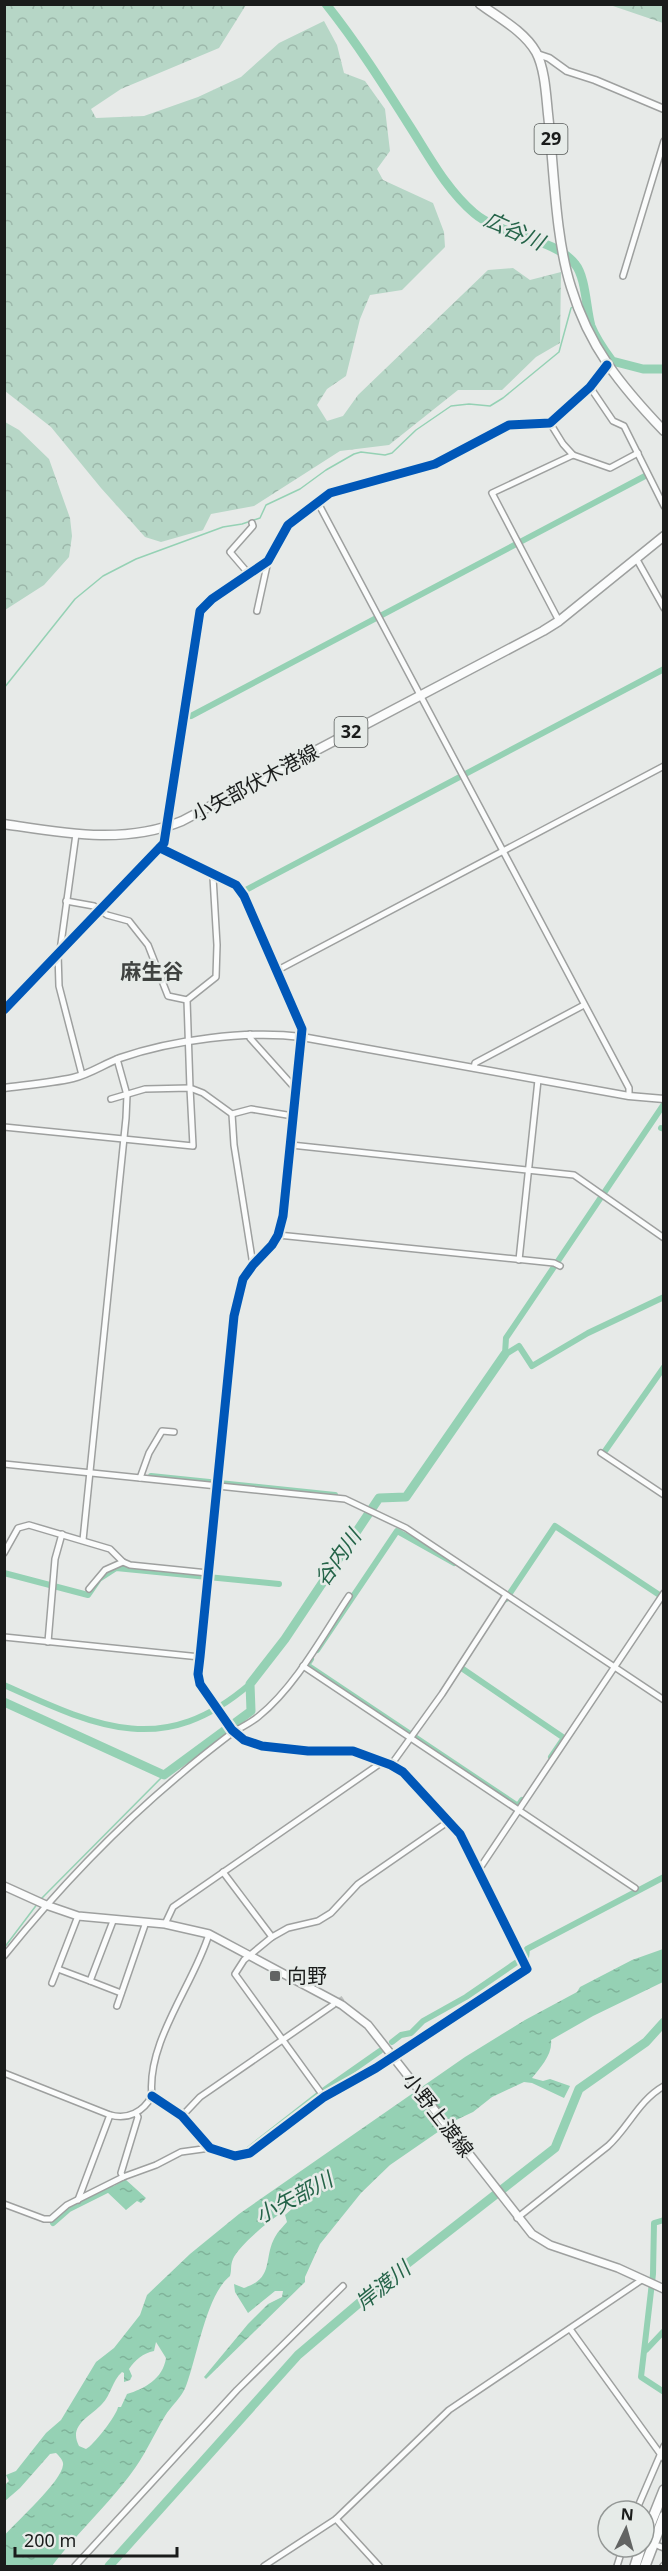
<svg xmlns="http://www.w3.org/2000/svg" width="668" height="2571" font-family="'Noto Sans','Noto Sans JP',sans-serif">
<defs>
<pattern id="forest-crowns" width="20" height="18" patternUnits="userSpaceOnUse" patternTransform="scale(1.5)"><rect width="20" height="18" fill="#b6d6c6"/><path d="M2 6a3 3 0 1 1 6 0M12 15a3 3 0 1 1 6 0" fill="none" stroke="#9cb7aa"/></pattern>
<pattern id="water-ripples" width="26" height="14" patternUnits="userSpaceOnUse" patternTransform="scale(1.5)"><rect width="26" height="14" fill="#95d1b4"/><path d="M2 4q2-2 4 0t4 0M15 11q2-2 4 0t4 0" fill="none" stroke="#80b39a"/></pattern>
</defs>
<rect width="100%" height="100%" fill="#e7eae8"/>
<g fill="url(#forest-crowns)">
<path d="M4,5H246L219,48L121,89L91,109L96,118L144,116L198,97L241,77L279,43L324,21L337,45L344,73L365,81L385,109L390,151L377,169L383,180L433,203L444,232L445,247L402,290L370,295L360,319L346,376L327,389L317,405L327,421L343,416L358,395L488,270L513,268L530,280L561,272L560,343L536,357L502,390H458L389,445L340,451L254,506L211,514L203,530L161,542L145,537L101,488L51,427L5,391Z"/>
<path d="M610,5H663V23Z"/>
<path d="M5,422L19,430L49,459L70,518L72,536L69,557L44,585L5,610V621Z"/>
</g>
<g fill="url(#water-ripples)" fill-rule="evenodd">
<path d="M663,1949V1982L593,2016L551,2040C553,2054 540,2068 532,2078L543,2081L550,2079L570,2086L564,2098L532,2083L524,2082L492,2097L473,2112L454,2121L432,2136L390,2165L361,2193L320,2244L305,2277V2282L206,2379L204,2377L248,2324L268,2304L282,2297L283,2291H275L248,2313L235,2292L234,2284L244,2288C275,2278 263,2258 275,2237C278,2231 283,2227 287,2222L285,2215L294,2207C280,2210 239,2245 233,2259C230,2266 232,2269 230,2276C206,2295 197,2358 186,2386C182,2397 171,2406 165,2416C153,2436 144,2457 130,2475C106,2507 76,2534 52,2566H5L4,2536C16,2522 62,2481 63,2465C64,2461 59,2456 56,2453L50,2454L20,2488L5,2501V2485L9,2481L6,2475L16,2471L46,2433L61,2420L96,2362L114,2348L140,2315L147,2295L190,2254L239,2214L465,2057L525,2020L577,1992L580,1987L632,1960ZM156,2342L166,2358C163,2379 144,2389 127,2394L121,2407H118C117,2415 93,2446 86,2449L79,2446C68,2425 90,2417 102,2404C111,2395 112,2381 122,2372L124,2373V2382L130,2380L132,2376L129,2369C135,2360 143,2353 154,2351Z"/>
<path d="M125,2179L146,2198L141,2203L137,2201L126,2210L106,2191Z"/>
</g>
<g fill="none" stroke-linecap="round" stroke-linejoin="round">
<g stroke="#95d1b4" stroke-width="1.5">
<path d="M4,688L75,599L103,576L136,559L223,527L242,524L260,518L266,505L300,489L326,470L354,454L361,452L385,455L392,453L416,430L451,406L469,404L490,406L503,398L559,352L571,308L574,306"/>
<path d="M41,1899L164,1775"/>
<path d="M4,1948L38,1903"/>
</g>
<g stroke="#95d1b4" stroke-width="6">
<path d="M191,716L645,476"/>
<path d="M244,891L664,669"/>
<path d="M661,1128L664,1129"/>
<path d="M505,1354L506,1338L664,1104"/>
<path d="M506,1354L519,1346L532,1366L588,1333L664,1297"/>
<path d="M605,1451L664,1367"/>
<path d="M151,1476L335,1495"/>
<path d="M4,1573L88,1595L99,1579L116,1568L279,1584"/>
<path d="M506,1599L555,1526L664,1598"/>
<path d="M317,1650L397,1531L454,1563"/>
<path d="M311,1659L307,1665L518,1806L522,1800"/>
<path d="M464,1662L460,1667L564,1738L551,1757"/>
<path d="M4,1685C97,1727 163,1759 250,1684"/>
<path d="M526,1958L527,1949L664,1877"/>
<path d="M392,2042L401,2035L411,2033L423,2021L466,1997L520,1960"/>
<path d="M249,2149L323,2091L380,2051"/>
<path d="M664,2220L654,2223L653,2274L641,2377L664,2392"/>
<path d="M53,2223L69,2209L111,2188"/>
<path d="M646,2350L664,2331"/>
</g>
<g stroke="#95d1b4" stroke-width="9">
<path d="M326,4C357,43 383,84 409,125C429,156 446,189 474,213C502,237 554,237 575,264C586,277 586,309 591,326C596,339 604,350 612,361L643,369H664"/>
<path d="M4,1702L164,1775L251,1711L250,1684L285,1639L379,1498L406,1497L505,1354"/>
<path d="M109,2566L298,2355L385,2281L555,2148L579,2089L646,2042L664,2022"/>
</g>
<path stroke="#bec1bf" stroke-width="5" stroke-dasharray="5 2.5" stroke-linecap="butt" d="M334,2004L343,1998"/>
<g stroke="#9ea09f" stroke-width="8">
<g id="minor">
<path d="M623,276L664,141"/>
<path d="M590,387L613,421L624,426L664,506"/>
<path d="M550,423L563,444L573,455"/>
<path d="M317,501L629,1088V1096"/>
<path d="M636,558L664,608"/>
<path d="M248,573L230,552L253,526L252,523"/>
<path d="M257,611L268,561"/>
<path d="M559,621L492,493L573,455L610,468L638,453"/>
<path d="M160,848L236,885L244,896L302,1029V1037"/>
<path d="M215,873L213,877L217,945L216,977L187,1000L190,1088L203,1093L232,1114L251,1109L293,1116"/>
<path d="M66,901L94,906L107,915L129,921L148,945L168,996L187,1000"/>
<path d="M60,951L76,834"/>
<path d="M58,954L59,986L82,1075"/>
<path d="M276,971L664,766"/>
<path d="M4,1010L164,843L200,611L212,599L268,561L288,525L330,493L435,464L509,425L550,423L590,387L607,365"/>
<path d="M250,1034V1038L293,1086L296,1087"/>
<path d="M474,1068L475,1063L584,1005"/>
<path d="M232,1114L234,1145L253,1265"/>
<path d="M4,1127L193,1146L190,1088L145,1089L111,1099"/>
<path d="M291,1145L574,1175L664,1238"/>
<path d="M278,1235L554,1263L560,1266"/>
<path d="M519,1260L538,1080"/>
<path d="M601,1453L664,1495"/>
<path d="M4,1464L345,1499L406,1528L664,1700"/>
<path d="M140,1478L149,1453L162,1431L174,1432"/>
<path d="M83,1540L126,1118L127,1095L117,1059"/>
<path d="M4,1553L18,1528L29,1525L110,1549L123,1562L130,1565L208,1573"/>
<path d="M89,1589L105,1570L123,1562"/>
<path d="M4,1637L200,1657"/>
<path d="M48,1642L55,1559L62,1534"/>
<path d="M303,1666L635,1888"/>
<path d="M391,1765L442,1694L506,1595"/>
<path d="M477,1868L482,1865L664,1593"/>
<path d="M223,1872L272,1937"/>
<path d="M4,1956C58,1889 116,1828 182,1773C198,1759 215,1746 232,1733C241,1727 251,1723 259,1716C296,1686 323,1635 349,1596"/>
<path d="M58,1969L90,1981L113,1921"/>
<path d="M90,1981L121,1993"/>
<path d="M52,1983L78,1916"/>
<path d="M117,2006L146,1922"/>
<path d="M4,2073L110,2115C128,2120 143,2112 152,2096C146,2042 194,1984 209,1934"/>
<path d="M152,2096L182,2116L210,2148L235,2156L250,2153L324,2097L376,2068L527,1969L460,1834L403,1772L379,1760L378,1765L173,1907L165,1924"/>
<path d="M324,2097L235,1974L244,1960L272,1937L288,1928L318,1921L331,1913L358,1884L449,1821"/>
<path d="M182,2116L200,2097L333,2005"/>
<path d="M123,2177L156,2165L181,2152L210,2148"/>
<path d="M78,2200L110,2115"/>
<path d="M4,2204L44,2219H51L67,2205L123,2177L121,2173L138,2117L136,2113"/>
<path d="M517,2218L608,2146C628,2128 639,2100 664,2086"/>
<path d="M570,2329L664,2459"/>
<path d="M636,2511L664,2446"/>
<path d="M336,2519L379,2566"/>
<path d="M659,2546L664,2548"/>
<path d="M75,2566L237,2390L343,2286"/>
<path d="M264,2566L336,2519L449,2410L643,2279"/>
<path d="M617,2566L623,2547"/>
<path d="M663,2566L664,2565"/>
</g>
</g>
<g stroke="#9ea09f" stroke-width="9">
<g id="tertiary">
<path d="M537,54L549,58L567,71L595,80L664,109"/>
<path d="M302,1037L283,1216L278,1235L272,1245L253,1265L243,1279L234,1316L198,1674L200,1684L232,1730L244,1740L262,1746L308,1751H353L379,1760"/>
<path d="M4,1088C27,1085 51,1083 73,1078C90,1074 104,1064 120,1058C172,1040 247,1030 302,1037L629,1096L664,1099"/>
</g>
</g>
<g stroke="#9ea09f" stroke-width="10">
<path id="secondary" d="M4,1886L46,1905L78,1916L165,1924L209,1934L342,2005L368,2025L532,2234L550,2245L618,2268L664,2289"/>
</g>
<g stroke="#9ea09f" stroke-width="11">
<g id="primary">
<path d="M480,4C499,18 524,31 536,52C545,69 546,95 548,114C554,167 555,237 571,287C589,347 621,386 664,431"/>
<path d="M4,824C64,833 124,845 182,821L543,631L559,621L664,536"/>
</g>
</g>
<g stroke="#9ea09f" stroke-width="12">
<g id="motorway">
<path d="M644,2540L664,2490"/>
<path d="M635,2566L641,2547"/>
<path d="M645,2566L664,2516"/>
</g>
</g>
<use href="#minor" stroke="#fbfcfc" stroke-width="5"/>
<use href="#tertiary" stroke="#fbfcfc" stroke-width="6"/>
<use href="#secondary" stroke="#fbfcfc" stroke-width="7"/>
<use href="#primary" stroke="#fbfcfc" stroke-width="8"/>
<use href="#motorway" stroke="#fbfcfc" stroke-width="9"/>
<g stroke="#e6ebe8" stroke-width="13">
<g id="cycleway">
<path d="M4,1010L164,843L200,611L212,599L268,561L288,525L330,493L435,464L509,425L550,423L590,387L607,365"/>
<path d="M152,2096L182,2116L210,2148L235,2156L250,2153L324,2097L376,2068L527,1969L460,1834L403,1772L391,1765L353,1751H308L262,1746L244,1740L232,1730L200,1684L198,1674L200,1657L234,1316L243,1279L253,1265L272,1245L278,1235L283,1216L302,1029L244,896L236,885L160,848"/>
</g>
</g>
<use href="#cycleway" stroke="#0057b8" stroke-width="9"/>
</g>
<rect fill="#626463" stroke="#e6ebe8" stroke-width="2" x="269" y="1970" width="12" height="12" rx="3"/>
<g text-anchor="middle" stroke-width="5" stroke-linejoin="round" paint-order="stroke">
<g fill="#e6ebe8" stroke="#575a58" stroke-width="1.5">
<rect x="534.5" y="124" width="33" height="30" rx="4.5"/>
<rect x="334.5" y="717" width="33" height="30" rx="4.5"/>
</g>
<g font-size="18" font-weight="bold" fill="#1a1c1b">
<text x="551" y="145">29</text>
<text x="351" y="738">32</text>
</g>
<g font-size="20" fill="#1a1c1b" stroke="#e6ebe8">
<text transform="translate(255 783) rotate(-28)" y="7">小矢部伏木港線</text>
<text transform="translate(438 2115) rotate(52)" y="7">小野上渡線</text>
</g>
<g font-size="20" fill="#1a1c1b" stroke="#e6ebe8" text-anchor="start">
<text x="287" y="1983">向野</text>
</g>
<g font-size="21" font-style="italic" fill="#256449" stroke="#e6ebe8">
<text transform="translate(514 231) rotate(24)" y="7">広谷川</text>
<text transform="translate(338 1558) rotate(-55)" y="7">谷内川</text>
<text transform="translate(294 2198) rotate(-28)" y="7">小矢部川</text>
<text transform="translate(383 2286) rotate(-39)" y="7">岸渡川</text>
</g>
<g font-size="21" font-weight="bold" fill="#3f4240" stroke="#e6ebe8">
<text x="152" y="979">麻生谷</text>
</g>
</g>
<rect width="668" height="2571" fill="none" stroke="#1a1c1b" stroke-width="12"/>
<g transform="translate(626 2529) rotate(5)"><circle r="28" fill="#e6ebe8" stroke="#949896" stroke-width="1.5"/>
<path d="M0-4.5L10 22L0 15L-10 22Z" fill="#626463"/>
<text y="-9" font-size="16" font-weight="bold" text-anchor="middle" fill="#1a1c1b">N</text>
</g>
<path d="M15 2547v9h162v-9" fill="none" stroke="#1a1c1b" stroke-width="3"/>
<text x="24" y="2547" font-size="18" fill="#1a1c1b" stroke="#e6ebe8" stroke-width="4.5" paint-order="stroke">200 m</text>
</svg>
